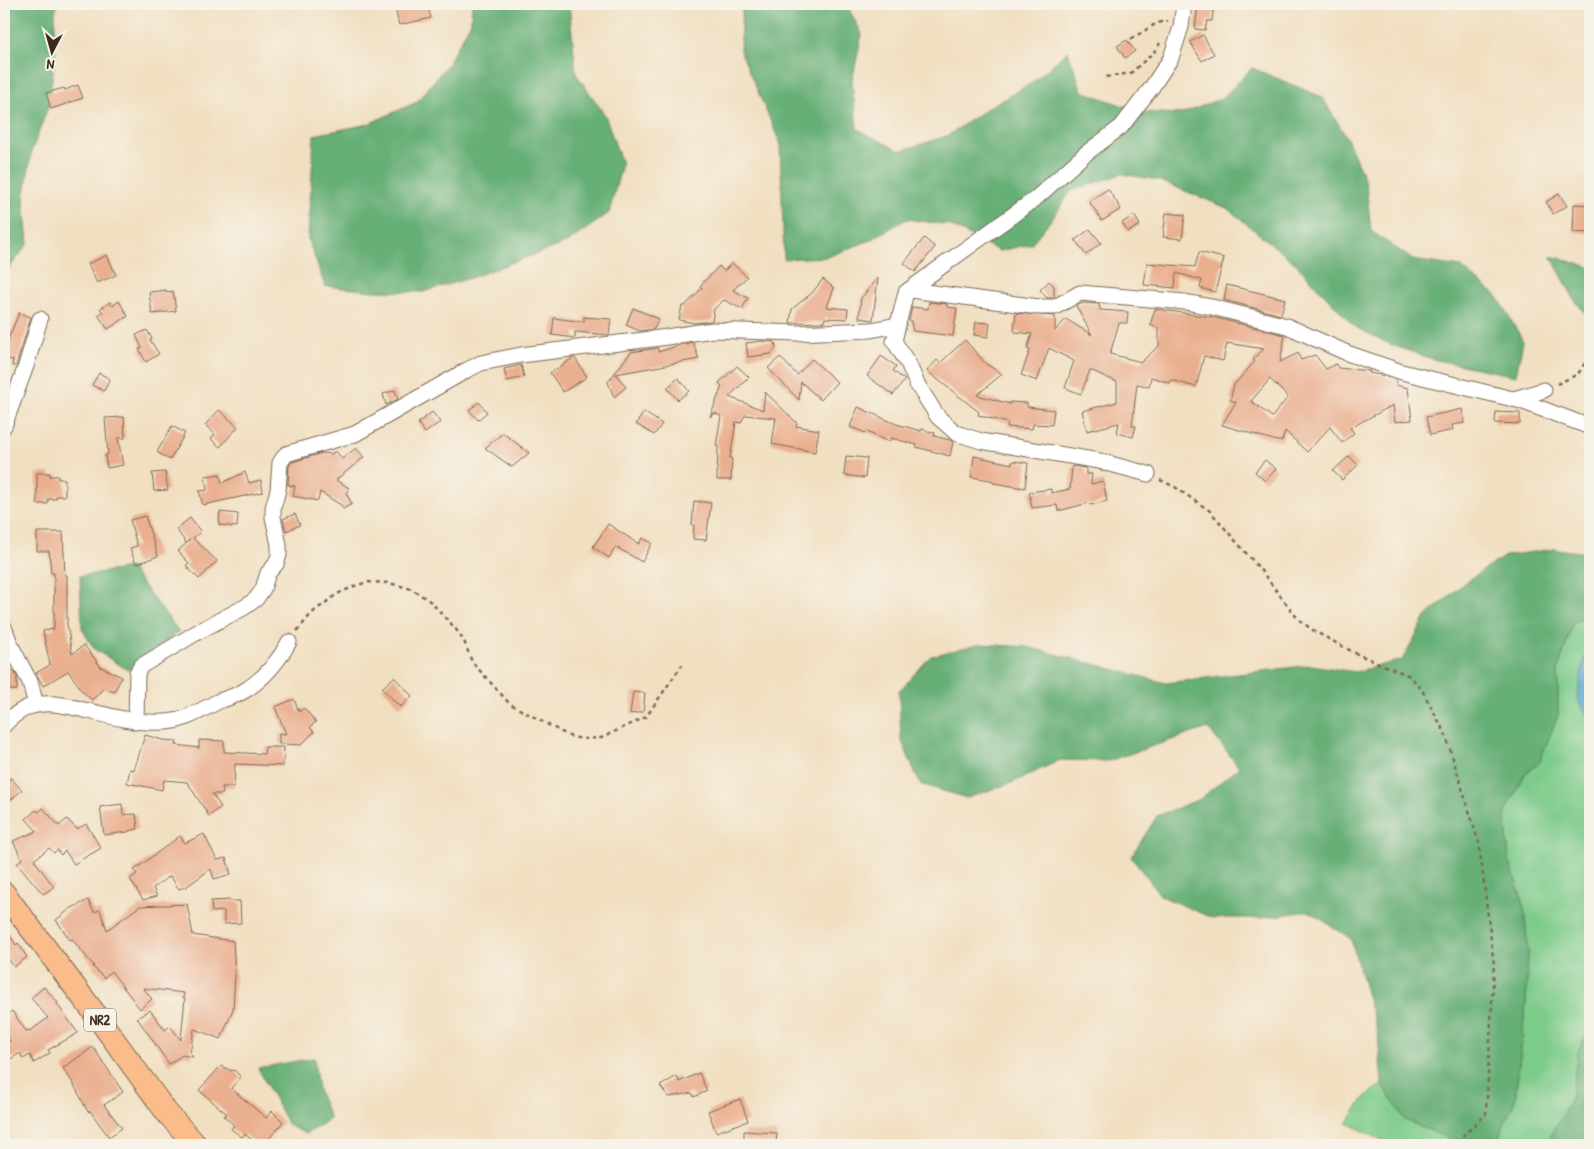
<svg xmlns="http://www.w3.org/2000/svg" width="1594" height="1149" font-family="'Patrick Hand',sans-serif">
<rect width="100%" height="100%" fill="#f7f3e8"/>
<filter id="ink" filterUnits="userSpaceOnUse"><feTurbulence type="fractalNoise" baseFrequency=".02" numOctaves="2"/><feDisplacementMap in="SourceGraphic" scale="10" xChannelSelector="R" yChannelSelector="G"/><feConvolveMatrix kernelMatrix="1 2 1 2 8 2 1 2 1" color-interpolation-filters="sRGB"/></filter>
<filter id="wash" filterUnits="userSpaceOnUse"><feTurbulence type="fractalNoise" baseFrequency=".0096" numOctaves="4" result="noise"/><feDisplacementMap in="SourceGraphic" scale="20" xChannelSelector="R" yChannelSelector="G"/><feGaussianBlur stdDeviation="1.12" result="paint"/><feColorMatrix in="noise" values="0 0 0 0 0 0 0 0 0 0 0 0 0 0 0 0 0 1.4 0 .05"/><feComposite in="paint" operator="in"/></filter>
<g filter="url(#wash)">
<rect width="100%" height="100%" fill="#f1dfc1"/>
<path fill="#7dcb8b" stroke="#5c7a54" d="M1590,614V1027L1578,1052L1571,1099L1546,1145H1392L1347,1123L1365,1097L1382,1084L1405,1120L1448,1138L1496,1143L1515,1100L1526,1001L1528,953L1524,905L1509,860L1505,812L1525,774L1539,763L1558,715V669L1573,623Z"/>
<g fill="#66af77" stroke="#506c4a">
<path d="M4,4H58L55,12V59L48,107L31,153L24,200L28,244L6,272L4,278Z"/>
<path d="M472,4H569L576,74L605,115L622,164L609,213L568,242L470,278L423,292L373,291L325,286L308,239L314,135L368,124L417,102L447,65L471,22Z"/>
<path d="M742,4H846L862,34L852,81L857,129L900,151L947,136L989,107L1032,83L1068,51L1082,91L1141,112L1182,114L1222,98L1252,68L1322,97L1347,138L1366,183L1371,231L1413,260L1461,267L1498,297L1523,341L1516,376L1432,359L1392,345L1355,327L1296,264L1227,208L1158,180L1122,174L1071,191L1054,216L1031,244L999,251L949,225L907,219L868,241L827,257L784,259L780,143L740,50Z"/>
<path d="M1551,256L1590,267V319L1575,301Z"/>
<path d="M1554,549L1590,553V614L1573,623L1558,669V715L1539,763L1525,774L1505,812L1509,860L1524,905L1528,953L1526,1001L1515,1100L1496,1143L1448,1138L1405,1120L1382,1084L1378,1035L1351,939L1309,911L1260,918H1212L1161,896L1131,857L1157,816L1200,799L1239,767L1208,728L1108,761L1060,760L1014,782L967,798L920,784L901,739L899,691L931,656L981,644L1028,647L1166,683L1311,665L1355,672L1402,660L1426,617L1464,583L1505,556Z"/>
<path d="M130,568L179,632L128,670L94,649L82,628L80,576Z"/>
<path d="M1590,1027V1145H1546L1571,1099L1578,1052Z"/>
<path d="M314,1058L318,1090L330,1119L306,1134L288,1125L258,1068Z"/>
</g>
<path fill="#58a6d1" stroke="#4a6878" d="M1590,652V719L1577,699L1584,658Z"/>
<g id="blocks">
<g fill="#eaaf8f" fill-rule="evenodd">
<path d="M413,4H427L431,18L399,25L395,8Z"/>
<path d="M1198,4H1214L1212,21H1207L1205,30L1195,29Z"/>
<path d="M1203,35L1214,54L1202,61L1190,42Z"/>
<path d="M1127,40L1135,51L1125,58L1117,46Z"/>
<path d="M78,85L83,98L51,109L46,93L64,88L65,90Z"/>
<path d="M1108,189L1121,209L1102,221L1089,201Z"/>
<path d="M1559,194L1567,206L1553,214L1546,202Z"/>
<path d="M1574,204L1590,205V233L1573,232Z"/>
<path d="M1166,213L1185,215L1182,239L1163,237Z"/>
<path d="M1134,215L1140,225L1128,232L1122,223Z"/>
<path d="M1090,229L1101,243L1086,255L1075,240Z"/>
<path d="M924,238L935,247L915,272L904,263Z"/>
<path d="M1199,252L1224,258L1215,292L1200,288L1202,280L1176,273L1175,288L1144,285L1147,263L1195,267Z"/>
<path d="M107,255L116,275L97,283L88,264Z"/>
<path d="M732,263L747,277L733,290L748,298L742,309L724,300L714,309L712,321L695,323L679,320L682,306H685L702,288L700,286L719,266L724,271Z"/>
<path d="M878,278L873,320L859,318L861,298Z"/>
<path d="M823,279L834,288L827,307L848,309L847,319L825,318L824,322L790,323L792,309L812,293Z"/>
<path d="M1049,281L1054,286V297L1053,298H1047L1040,290Z"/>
<path d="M1227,285L1285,299L1281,315L1224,300Z"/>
<path d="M166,290V292L173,291L176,311L152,314L149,292Z"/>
<path d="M119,301L128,316L108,329L98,315L103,312L100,309L110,302L112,306Z"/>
<path d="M929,302L947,304V307L957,308L953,336L913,331L911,321H909L912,307L928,309Z"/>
<path d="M1083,303L1099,304L1100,310L1128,312L1127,323H1119L1110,354L1141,362L1159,346V328L1150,325L1155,309L1212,317L1285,335L1280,362L1298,353L1301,360L1315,355L1326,369L1336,364L1338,368L1370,371L1369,373L1381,375L1396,380V385L1408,388L1412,420L1395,422L1393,405L1350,428L1354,433L1342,443L1330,427L1307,452L1285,431L1282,441H1277L1222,425L1236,402L1230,400L1234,385L1255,361L1253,359L1264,349L1227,343L1223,361L1204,356L1196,387L1171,380L1170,383L1151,377L1149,387L1137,384L1132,426H1136L1133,437L1117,433L1119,423L1087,431L1082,411L1117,402V382L1090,370L1081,394L1065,388L1074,361L1049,348L1037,381L1021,375L1030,350L1027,349L1032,334L1015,332L1014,330L1016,313L1055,316V331L1066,319L1092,335L1076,306ZM1270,379L1288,397L1272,417L1251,401Z"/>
<path d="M633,308L659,319L654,329L640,331L626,325Z"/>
<path d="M19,313L31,317L16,366H12L13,360L4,359V349Z"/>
<path d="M584,317L611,319L609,335L575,332V338L552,335L554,318L584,322Z"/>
<path d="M976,322L990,323L988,337L974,335Z"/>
<path d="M147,330L152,339L150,340L159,354L146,362L139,349L142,348L136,335Z"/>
<path d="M965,340L986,364L1002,374L977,395L1010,404V402L1027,403V407L1054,410L1052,425L1033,424L1032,429L1007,427L1008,423L978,415L979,412L927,371L937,360L940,363Z"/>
<path d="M762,341L775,342L776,348L771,354L748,357L746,343Z"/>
<path d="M693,342L699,359L616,374L626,387L614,397L608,382L631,352L658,348V352L683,344Z"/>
<path d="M881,356L896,366L893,371L905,380L893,395L867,376Z"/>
<path d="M780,357L797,375L812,359L837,382L821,400L801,382L799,400L768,368Z"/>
<path d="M573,358H575L587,377L563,392L550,373Z"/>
<path d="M521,365L524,377L507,381L504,369Z"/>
<path d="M737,366L749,377L729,397L763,410L765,392L797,423L796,426L819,430L815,452L772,444L776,418L745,415L741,423L736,422L730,459H732L731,480H717L718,446H716L721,416L714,413L710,417L722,386L719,383Z"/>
<path d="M99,373L110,379L104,391L92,385Z"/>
<path d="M678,378L689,391L678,400L667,388Z"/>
<path d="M395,390L398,399L386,405L383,394Z"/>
<path d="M479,402L487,412L478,420L469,410Z"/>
<path d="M858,407L896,424L921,431L922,429L935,433L934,436L950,440L953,442L950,456L916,447L917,445L891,438L889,442L867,432L866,433L850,427Z"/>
<path d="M1462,409L1465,423L1452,425L1453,430L1430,435L1426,417Z"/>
<path d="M219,410L238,427L220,447L211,439L215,434L205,425Z"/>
<path d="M432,412L440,422L425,433L418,423Z"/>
<path d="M644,412L662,424L654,435L636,424Z"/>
<path d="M1496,412L1520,413V424L1495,423Z"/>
<path d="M124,417L125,438H118L123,465L107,468L105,455L108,454L105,418Z"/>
<path d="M172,426L185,433L170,460L157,452Z"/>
<path d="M503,433L529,453L512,467L485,448Z"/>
<path d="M356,448L364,457L336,480L349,488L346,493L352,504L343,509L341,505L320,492L318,501L293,496L295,486L288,485L289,466L292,462L322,453L331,454L336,451L342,459Z"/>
<path d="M846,456L867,458L865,478L844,475Z"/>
<path d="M974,456L1012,464L1013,461L1028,463L1025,488L993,483V481L990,480L971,477Z"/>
<path d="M1349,456L1358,465L1342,480L1333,471Z"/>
<path d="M1265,460L1276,469L1265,481L1255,472Z"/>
<path d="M1072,466L1086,468V474H1092L1091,484L1103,481L1107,501L1090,505L1089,503L1058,511L1057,505L1032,508L1029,492L1051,489V493L1070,489Z"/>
<path d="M165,472L168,490L154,491L152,473Z"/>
<path d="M245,472L249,483L261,480L263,492L203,505L199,491L207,490L205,476L220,474L222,483Z"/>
<path d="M37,473H50V476H58V479H65V496H56V499H48V504H37Z"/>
<path d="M694,501L711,503L706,540L693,539L694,525H692Z"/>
<path d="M220,512L238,514L237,527L219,525Z"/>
<path d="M295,514L300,525L286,531L283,519Z"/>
<path d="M145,516L158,556L136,564L130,548L137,546L130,520Z"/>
<path d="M190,518L201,532L193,538L217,561L199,579L186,566L189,563L178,551L190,540L186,543L176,529Z"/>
<path d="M608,524L639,544L642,538L652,543L642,562L616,547L609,558L593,547Z"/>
<path d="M37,532H63L65,576L67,575V624L72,654L84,645L101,667L122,677L114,692L104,688L92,700L78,687L79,686L68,671L43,686L36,673L50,665L43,631L54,629V573H51L49,551H37Z"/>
<path d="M6,670H13L17,677V690H7Z"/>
<path d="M394,677L412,696L400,707L382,688Z"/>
<path d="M633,692L645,693L643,712L630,714Z"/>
<path d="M294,699L299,712L304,708L316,722L310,727L314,732L301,745L279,744V733L286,734L275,707Z"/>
<path d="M145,735L163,740L177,741L176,745L199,748V740L224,741V752L264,754L265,747H284L283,766L235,764L234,787H222L223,794H212L221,807L209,816L187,782L164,780L162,790L127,783L130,769L134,770Z"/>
<path d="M11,778L22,790L4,806V784Z"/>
<path d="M122,804L123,815L136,814L138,829L128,831V832L104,835L100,807Z"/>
<path d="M43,808L59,826L67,819L77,829L86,824L101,848L74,864L65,851L61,855L57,850L54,853L49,848L34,860L54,887L43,894L17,863L22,859L13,841L37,831L26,819L36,810L39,812Z"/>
<path d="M204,834L217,860L226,858L231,874L214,879L211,869L186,887L179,889L170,876L153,888L157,896L143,900L130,879L137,874L134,870L180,836L185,843Z"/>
<path d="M88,900L94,912L100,910L107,930L140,906L187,904L193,935L233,941L235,975L233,1009L221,1039L194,1029L190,1053L193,1057L182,1055L169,1064L137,1018L150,1010L165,1030L170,1026L181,1040L185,998H183L184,993L143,988L152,999L140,1009L111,971L104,978L93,967L94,966L72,939L70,940L56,920L70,909Z"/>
<path d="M230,900V901H240L241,923L224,924V911L212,912L211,901Z"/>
<path d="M4,926L16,945L18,943L27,957L14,967L4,953Z"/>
<path d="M44,987L58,1003L57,1004L78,1033L48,1050L50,1053L34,1063L30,1055L23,1059L20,1053L9,1060L4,1052V1045L10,1041L4,1032V1017L12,1011L26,1031L29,1030L30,1031L48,1018L31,998Z"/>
<path d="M93,1047L123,1092L104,1105L122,1128L109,1137L90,1111L88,1112L73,1083L63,1068Z"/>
<path d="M221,1066L232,1071L234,1070L241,1077L231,1088L266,1118L272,1111L283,1122L264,1145H258L245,1134L242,1137L231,1129L234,1125L224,1116L227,1114L199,1090Z"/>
<path d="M699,1073L707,1091L694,1097L692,1093L669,1097L660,1086L677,1076L679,1082Z"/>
<path d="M740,1099L748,1121L716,1132L708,1111Z"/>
<path d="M744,1131L777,1133L776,1143L744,1141Z"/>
</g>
</g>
</g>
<g filter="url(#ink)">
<use href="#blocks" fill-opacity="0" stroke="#7b6957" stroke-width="1"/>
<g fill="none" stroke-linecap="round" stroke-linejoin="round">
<g stroke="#7b6957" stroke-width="17">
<g id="minor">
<path d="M911,290L1039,307H1055L1080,293L1185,302L1212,307L1287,326L1347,353L1402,372L1521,401L1590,427"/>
<path d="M1514,399L1544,390"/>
<path d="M4,426L26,366L40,319"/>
<path d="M1148,474L1099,461L981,441L956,433L938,417L917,384L909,365L894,341L906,292L1035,199L1085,154L1121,127L1152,87L1171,58L1181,27L1184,4"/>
<path d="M4,627L11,646L30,682L36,705"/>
<path d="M136,722L137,673L141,666L201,630L245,607L256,599L263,589L268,573L276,564L279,555V545L273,517V508L278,490L280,463L286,454L355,434L467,370L481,363L521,355L660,338L712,330L796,333L871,330L897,325"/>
<path d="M4,725C14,714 28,705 43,704C56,703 68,706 80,709C107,715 135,724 163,722C184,722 201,710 219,701C227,698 236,696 244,691C264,679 278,662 289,642"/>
</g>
</g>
<g stroke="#7b6957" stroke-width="24">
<path id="highway" d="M4,893L93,1011L167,1113L196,1145"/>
</g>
<g stroke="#7b6957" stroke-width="2.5" stroke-dasharray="4 4" stroke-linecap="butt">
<path d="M1131,39L1157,23L1168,21"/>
<path d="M1106,77L1131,73L1156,50L1160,43"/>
<path d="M1557,384L1578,374L1590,355"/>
<path d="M1160,480L1175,487L1210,511L1259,568L1298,619L1314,631L1355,653L1410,676L1422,690L1445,733L1479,843L1494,965L1486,1114L1453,1145"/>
<path d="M297,631L312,613L337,594L357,585L369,582L389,583L412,589L431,602L455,628L464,641L472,662L510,704L569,736L582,739L601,738L646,717L682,665"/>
</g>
<use href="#minor" stroke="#fff" stroke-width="15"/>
<use href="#highway" stroke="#fabc8b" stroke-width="22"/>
</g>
</g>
<g text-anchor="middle" stroke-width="5" stroke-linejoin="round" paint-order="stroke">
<rect fill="#f7f3e8" stroke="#73665b" stroke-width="1" x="84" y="1008.5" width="32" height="23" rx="4"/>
<g font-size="14" font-weight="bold" fill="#3b2a1e">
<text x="100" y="1025">NR2</text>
</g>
</g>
<rect width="1594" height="1149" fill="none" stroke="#f7f3e8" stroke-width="20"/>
<g transform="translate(52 52) rotate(186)" stroke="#f7f3e8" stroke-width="4" paint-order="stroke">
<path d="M0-4L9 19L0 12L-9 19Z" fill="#3b2a1e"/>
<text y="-8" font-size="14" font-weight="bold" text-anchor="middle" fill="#3b2a1e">N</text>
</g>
</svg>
